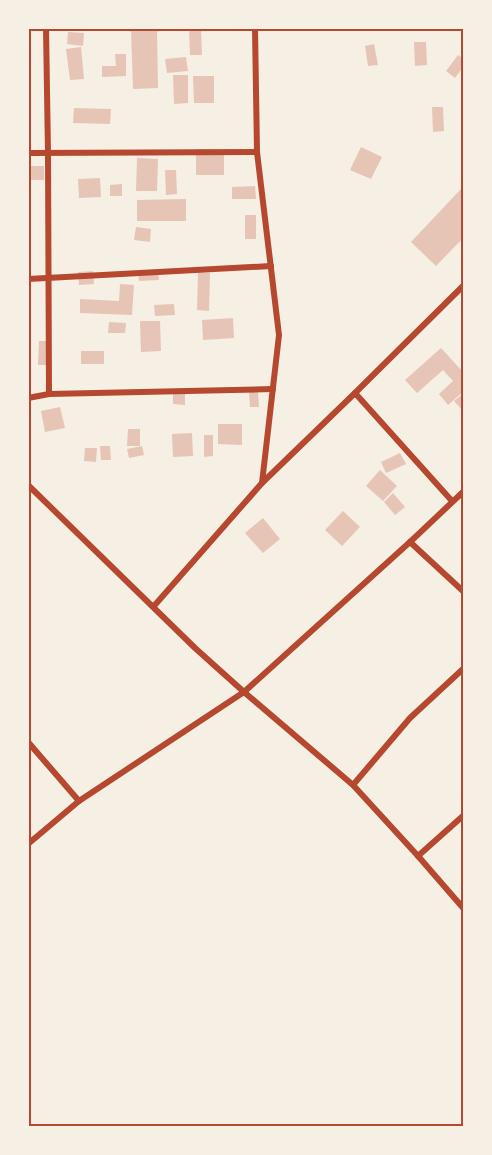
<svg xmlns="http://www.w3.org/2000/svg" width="492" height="1155" font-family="Overpass,sans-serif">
<rect width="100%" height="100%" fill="#f6efe4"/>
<g fill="#e6c5b7">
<path d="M157,29L158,88L133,89L131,30Z"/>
<path d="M189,29H201L202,55H190Z"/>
<path d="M68,32L84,33L83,46L67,44Z"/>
<path d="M414,42H426L427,65L415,66Z"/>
<path d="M374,44L378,65L368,66L365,46Z"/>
<path d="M81,47L84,79L70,80L66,49Z"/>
<path d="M115,54H126V76L102,77V66H116Z"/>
<path d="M458,55L464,59V66L455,78L446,71Z"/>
<path d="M186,57L188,71L167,73L165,59Z"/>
<path d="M173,75H188V103L174,104Z"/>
<path d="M193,76H214V103H194Z"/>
<path d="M432,107H443L444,131L433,132Z"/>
<path d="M74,108L111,109L110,124L73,123Z"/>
<path d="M361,147L382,157L371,179L350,170Z"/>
<path d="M196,149L224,150V175H196Z"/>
<path d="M137,158L158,159L157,191H136Z"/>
<rect x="28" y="166" width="16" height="14"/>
<path d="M165,170H176L177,194L166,195Z"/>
<path d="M100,178L101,197L79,198L78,179Z"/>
<path d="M122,184V196H110V185Z"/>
<path d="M255,186L256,199H232V187Z"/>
<path d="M461,189L464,192V237L436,266L411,242Z"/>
<path d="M186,199V221H137V200Z"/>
<rect x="245" y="215" width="11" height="24"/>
<path d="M136,227L151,229L150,242L134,240Z"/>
<path d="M93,271L94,284L79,285L78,272Z"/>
<path d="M158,271L159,280L139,281L138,272Z"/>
<path d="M198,272L210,273L209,311L197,310Z"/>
<path d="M120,284L134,285L132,315L80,313V299L119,301Z"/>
<path d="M174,304L175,315L155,316L154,305Z"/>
<path d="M233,318L234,338L203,340L202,320Z"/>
<path d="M140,321H160L161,351L141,352Z"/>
<path d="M109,322L126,323L125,333H108Z"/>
<path d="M39,341H49L48,365H38Z"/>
<path d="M441,348L464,373V391L448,405L439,394L453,381L443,370L417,393L405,380Z"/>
<rect x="81" y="351" width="23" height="13"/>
<path d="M173,391H185V405L173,404Z"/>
<path d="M249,392H258L259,407H250Z"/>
<path d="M464,393V412L454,401Z"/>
<path d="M60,407L65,428L45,432L41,411Z"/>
<path d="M218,424H242V445L218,444Z"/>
<path d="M128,429H140V446H127Z"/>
<path d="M192,433L193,456L173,457L172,434Z"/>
<path d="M204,435H213V456L204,457Z"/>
<path d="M100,446H110L111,460H101Z"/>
<path d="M142,446L144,455L129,458L127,449Z"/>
<path d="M85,448H97L96,462L84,461Z"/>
<path d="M400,453L406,464L386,473L381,462Z"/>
<path d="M380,470L397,486L383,501L366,486Z"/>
<path d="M393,493L405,507L395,515L384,502Z"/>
<path d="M343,511L360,527L342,546L325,530Z"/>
<path d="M263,518L280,539L263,553L245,533Z"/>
</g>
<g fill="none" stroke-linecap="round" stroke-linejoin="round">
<g stroke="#b5482f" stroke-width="6">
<path d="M46,28L48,153L49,394"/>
<path d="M255,28L257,152L279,335L262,483"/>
<path d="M28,153L257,152"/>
<path d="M28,279L271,266"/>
<path d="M355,393L452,501"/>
<path d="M28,398L49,394L273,389"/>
<path d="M28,485L195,648L244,692L353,785L418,856L464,909"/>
<path d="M410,542L464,592"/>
<path d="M154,606L262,483L355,393L464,285"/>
<path d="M28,742L79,801"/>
<path d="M353,785L410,718L464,668"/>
<path d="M28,844L79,801L244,692L410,542L464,491"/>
<path d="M418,856L464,815"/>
</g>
</g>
<rect width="492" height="1155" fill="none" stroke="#f6efe4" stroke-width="60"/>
<rect x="30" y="30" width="432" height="1095" fill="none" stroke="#b5482f" stroke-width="2"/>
</svg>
